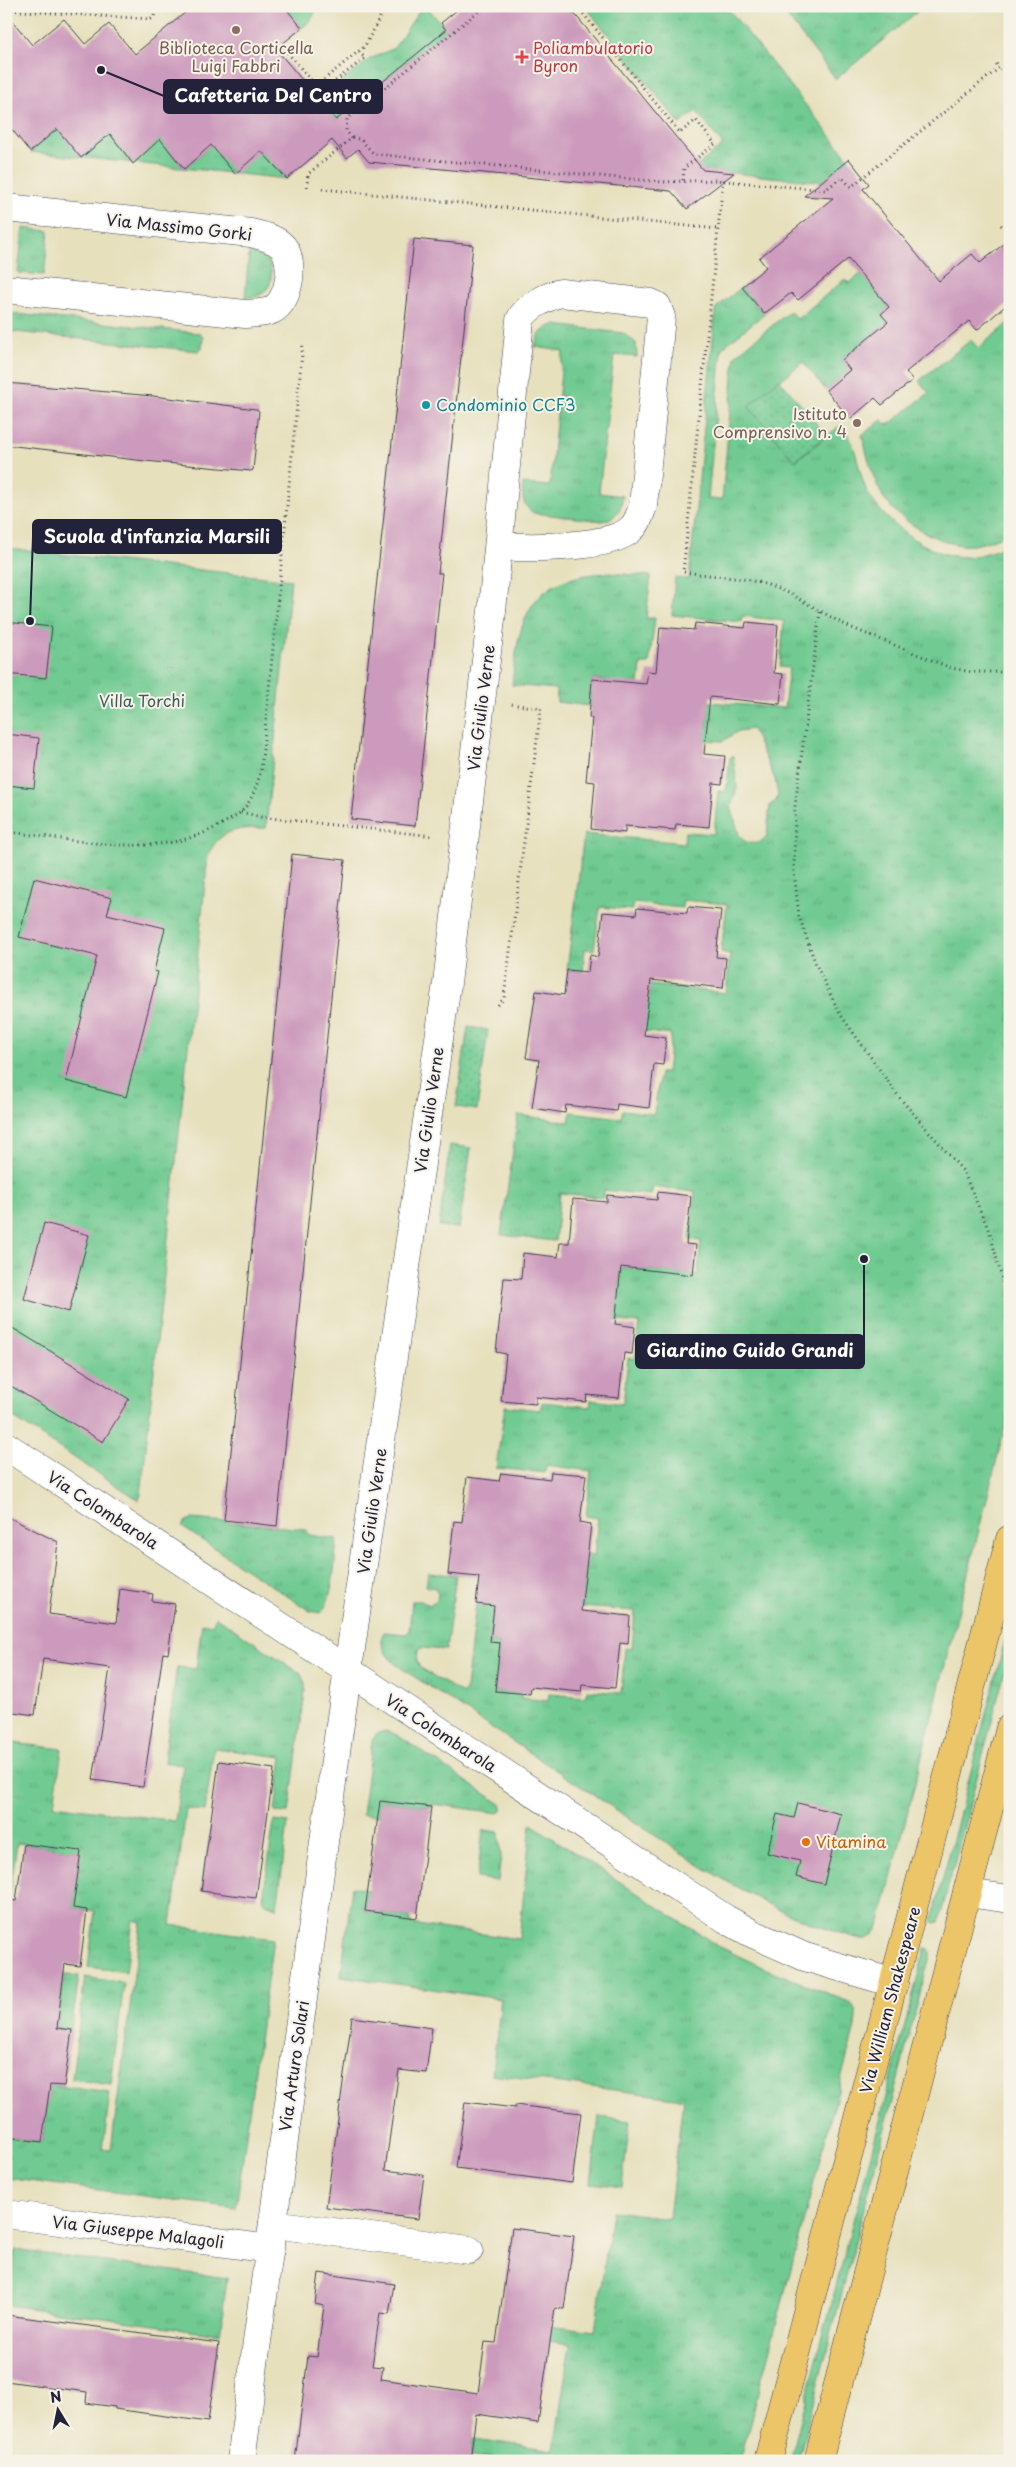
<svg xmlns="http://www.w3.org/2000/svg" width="1016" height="2467" font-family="'Playpen Sans',sans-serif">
<defs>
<pattern id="grass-tufts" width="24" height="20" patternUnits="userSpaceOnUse" patternTransform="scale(1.25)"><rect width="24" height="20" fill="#70ca91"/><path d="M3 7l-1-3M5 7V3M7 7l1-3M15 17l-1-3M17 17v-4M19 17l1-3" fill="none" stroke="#61ad7e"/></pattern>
<pattern id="garden-dots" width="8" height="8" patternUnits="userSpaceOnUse" patternTransform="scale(1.25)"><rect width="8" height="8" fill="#70ca91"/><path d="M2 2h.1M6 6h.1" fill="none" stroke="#61ad7e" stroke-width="1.8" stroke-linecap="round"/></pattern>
</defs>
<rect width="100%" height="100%" fill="#f7f3e8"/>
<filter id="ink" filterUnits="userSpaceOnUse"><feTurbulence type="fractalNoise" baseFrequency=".02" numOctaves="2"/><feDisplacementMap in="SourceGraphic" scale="10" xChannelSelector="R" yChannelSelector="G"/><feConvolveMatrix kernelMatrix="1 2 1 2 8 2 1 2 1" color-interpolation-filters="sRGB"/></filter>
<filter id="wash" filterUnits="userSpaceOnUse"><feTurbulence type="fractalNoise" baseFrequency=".0096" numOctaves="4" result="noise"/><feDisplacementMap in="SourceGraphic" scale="20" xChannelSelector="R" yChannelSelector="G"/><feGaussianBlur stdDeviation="1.12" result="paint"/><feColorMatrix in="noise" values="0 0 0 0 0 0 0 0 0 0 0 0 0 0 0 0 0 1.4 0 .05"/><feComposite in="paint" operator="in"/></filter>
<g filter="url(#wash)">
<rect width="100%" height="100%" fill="#e6e0bd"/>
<g fill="url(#grass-tufts)" stroke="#497666">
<path d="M284,6H318L311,20L302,28Z"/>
<path d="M585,6H698L730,11L849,159L822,182L701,170L697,166L723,145L696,111L680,124Z"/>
<path d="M779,6H924L836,79Z"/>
<path d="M422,7L429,9L446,30L336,120L319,100L370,59L394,48Z"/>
<path d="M57,129L81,158L110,134L133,163L160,139L184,169L211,145L261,151L287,179L30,152Z"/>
<path d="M23,228L49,231L44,275L18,273Z"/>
<path d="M249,252L266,259C279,277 267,301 245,297Z"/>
<path d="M861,274L889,307L881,314L888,322L842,360L850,370L826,390L803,362L748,406L795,461L841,425C857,442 857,468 866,489C880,520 930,558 966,557C982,556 995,550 1010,545V1407L879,1926C876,1931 873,1937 866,1939C859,1940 848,1935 840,1933C789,1918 745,1893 700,1865L398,1666C388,1658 377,1645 384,1632L406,1634L409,1632L412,1601H421L429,1605L437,1600L438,1594L435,1588L426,1586L428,1573L456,1575L446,1650L421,1648L418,1650L417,1661L420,1668L463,1694L466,1688L476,1604L489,1605L492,1579L569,1587L566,1618L494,1611L490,1642L500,1643L495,1691L521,1693V1698L548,1701L549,1694L586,1697L587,1690L621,1693L625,1648L632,1649L635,1611L581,1607L585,1575L516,1568L518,1547L594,1556L598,1518L586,1516L591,1471L546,1465L545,1473L496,1468L505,1406L540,1410L542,1402L590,1407L591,1400L623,1404L628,1358L635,1359L639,1323L585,1318L587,1298L617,1300L621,1267L698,1275L701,1241L690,1240L695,1192L653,1187L651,1195L604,1190L603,1198L560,1193L555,1241L501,1235L518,1115L569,1122L571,1112L621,1118L623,1110L654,1114L660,1073H667L671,1035L617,1028L619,1012L646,1015L650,985L726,993L730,954L721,952L727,904L683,900L682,908L633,903L632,910L600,907L594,950L585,949L582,982L637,988L635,1003L577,996L580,971L567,970L584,834L684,843L685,832L714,834L718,791L726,792L730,758L733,755L737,788L731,806L739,835L743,840L749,843H759L767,836L770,805L776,801L778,795L775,779L752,729L738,731L723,741L676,739L678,726L707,728L709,702L784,708L789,668L780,667L784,621L742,616L741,622L672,615L675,578L689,579L716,308L742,287L764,314L722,348L708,499L722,500L735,356L790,311L797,319L845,279L849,283Z"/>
<path d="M6,313L199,333L203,337L202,348L198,351L6,331Z"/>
<path d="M1010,322V533C998,537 985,544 973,545C945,549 899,521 884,498C872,479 868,456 862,435L882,420L888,425L929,393L919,381L971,340L978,348Z"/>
<path d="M555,325L623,333L636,343L637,357L614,355L599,493L623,496C621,510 617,518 602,521L534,513C522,506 522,497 523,484L550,486L563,351L535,347C538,334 542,328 555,325Z"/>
<path d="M6,548L291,580L266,828C240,828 218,829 208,856L141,1495L139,1500L6,1413Z"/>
<path d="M607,573L651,576L646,618H655L649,664H641L638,698L604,680L592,679L590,706L557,702L556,689L512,685C519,617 528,577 607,573Z"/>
<path d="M192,1519L306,1529L309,1535L337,1539C335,1556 334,1603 320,1613L310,1611L182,1527L186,1521Z"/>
<path d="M216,1617L300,1673L305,1683V1692L289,1813L275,1812L282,1757L214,1748L205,1811L186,1809L171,1925L273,1939L236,2208L6,2178V2137L42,2142L50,2085L110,2093L103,2149L111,2150L141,1922L133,1920L126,1972L88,1967L95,1911L73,1908L80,1851L17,1843L9,1900L6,1899V1742L62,1749L54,1805L175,1821L183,1765L164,1762L177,1667L196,1669L202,1623L212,1625Z"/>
<path d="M1010,1622V1652L939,1922L934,1923L932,1920Z"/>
<path d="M387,1731L397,1735L502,1805V1810L499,1813L432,1804L431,1807L380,1801L378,1816L362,1814L372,1741L377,1733Z"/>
<path d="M274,1821L288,1823L277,1908L264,1902L263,1899Z"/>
<path d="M531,1824L718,1946L764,1968L849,2002C858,2008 856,2017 855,2027L740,2461H507L471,2457L473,2439L554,2450L570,2344L507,2335L510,2320L595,2331L612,2211L669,2218L683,2099L492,2074L501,1999L341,1976L352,1887L368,1890L365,1911L410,1917V1924L519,1939Z"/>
<path d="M483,1830L499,1832L501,1855L498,1881L477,1878Z"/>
<path d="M925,1949H929L931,1952L798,2461H790Z"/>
<path d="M64,1975L79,1976L71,2030L57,2028Z"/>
<path d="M85,1977L124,1983L111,2085L72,2079Z"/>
<path d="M599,2117L630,2121L622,2187L591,2183Z"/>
<path d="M15,2250L227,2278L220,2334L7,2305Z"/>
</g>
<g fill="url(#garden-dots)" stroke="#497666">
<path d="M779,379L826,435L795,461L748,406Z"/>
<path d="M468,1027L488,1030L477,1110L456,1107Z"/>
<path d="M450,1145L471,1148L459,1228L439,1226Z"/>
</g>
<g id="blocks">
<g fill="#cc9abc">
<path d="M193,6H284L302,28L276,49L336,120L446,30L441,23L462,6H568L703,170L734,173L687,209L671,191L369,162L358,149L347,158L332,140L287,179L261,151L235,174L211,145L184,169L160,139L133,164L110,134L81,158L57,129L30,152L6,122V13L32,45L64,19L85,44L109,24L135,54Z"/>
<path d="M849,159L869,184L863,189L939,281L972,254L980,263L1010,239V302L977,330L969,321L906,372L913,380L882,405L875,398L850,419L826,390L850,370L842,360L888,322L881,314L889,307L848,259L798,300L791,293L764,314L742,287L766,267L759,258L833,198L804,196Z"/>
<path d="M414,239L473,245L438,573H442L415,826L351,819Z"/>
<path d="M6,383L153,396L256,409L259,411L253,470L251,471L145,461L6,445Z"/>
<path d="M6,622L52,627L46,678L6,674Z"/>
<path d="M746,622L778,625L774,673L783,674L780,704L710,697L704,754L725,756L722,784L713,783L709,827L676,824L675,830L625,826V833L591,829L595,782L586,781L592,718H589L592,679L646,684L648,671L656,672L660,627L694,630L695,623L745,628Z"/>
<path d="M6,734L39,738L34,788L6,785Z"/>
<path d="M292,854L345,860L277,1526L224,1520Z"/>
<path d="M34,878L112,898L107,914L165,928L154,971L158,972L126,1097L66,1081L97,956L19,937Z"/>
<path d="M688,907L721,910L716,957L726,958L723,988L651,980L644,1035L666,1038L663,1065L654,1064L649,1108L617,1104L616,1111L566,1105L565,1113L532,1108L539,1060L526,1058L536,991L564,995L567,970L588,972L590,955L598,957L603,912L636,915L637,908L687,913Z"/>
<path d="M658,1192L691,1196L686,1244L696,1245L693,1275L621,1267L615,1324L635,1327L632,1354L624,1353L619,1398L587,1395L586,1402L536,1397V1404L501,1401L506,1354L496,1352L504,1278L521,1279L523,1253L558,1257L560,1243H569L573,1199L607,1202V1195L657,1200Z"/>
<path d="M44,1223L89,1235L69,1312L24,1299Z"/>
<path d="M6,1324L129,1399L103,1442L6,1383Z"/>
<path d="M551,1472L586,1475L580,1522L591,1524L581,1611L630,1616L628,1644L620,1643L615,1688L582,1685L581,1692L531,1687L530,1694L495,1691L500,1643L490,1642L494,1606L476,1604L479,1577L448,1574L454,1521L462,1522L467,1477L499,1481L501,1473L550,1479Z"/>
<path d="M6,1516L58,1542L49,1614L116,1623L120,1589L153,1594L152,1601L175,1604L168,1654L163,1653L143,1787L93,1780L110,1668L43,1659L35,1715L6,1711Z"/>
<path d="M219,1761L274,1769L256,1898L201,1891Z"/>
<path d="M380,1801L431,1807L417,1918L365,1911Z"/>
<path d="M798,1803L841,1814L824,1884L796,1877L800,1861L767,1853L777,1814L794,1818Z"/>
<path d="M24,1844L81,1851L73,1908L87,1910L80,1966L65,1964L57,2028L72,2030L64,2086L50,2085L42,2142L6,2137V1899L16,1901Z"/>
<path d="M352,2017L432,2028L426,2073L399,2070L385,2170L424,2175L418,2219L326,2207Z"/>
<path d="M465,2102L515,2108V2105L581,2113L572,2183L456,2168Z"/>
<path d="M512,2228L574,2236L564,2309L555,2308L538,2423L476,2414L470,2461H295L308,2356L317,2357L324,2306L315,2304L319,2273L394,2284L389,2314L380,2313L372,2366L383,2367L381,2379L478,2393L485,2342L496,2343Z"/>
<path d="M6,2315L219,2343L208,2422L115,2409V2407L86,2403L87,2392L6,2381Z"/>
</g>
</g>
</g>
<g filter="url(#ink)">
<use href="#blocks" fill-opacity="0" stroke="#3f3e4e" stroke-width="1"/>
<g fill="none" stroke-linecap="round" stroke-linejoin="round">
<g stroke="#3f3e4e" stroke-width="29">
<g id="minor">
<path d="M6,208L251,233C262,236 275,238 283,247C295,262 290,301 272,310C264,314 253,313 245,314L6,289"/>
<path d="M6,1446L726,1919L751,1933L805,1957L894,1983"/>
<path d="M967,1893L1010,1899"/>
<path d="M6,2214L270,2249"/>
<path d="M273,2224L469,2250"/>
<path d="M241,2461L337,1745L447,983L492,611L520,320C526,307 547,296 561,293L651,303L657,306L661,317L643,506C640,514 638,523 631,529C611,549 527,548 500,546"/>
</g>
</g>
<g stroke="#3f3e4e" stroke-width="29">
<g id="major">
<path d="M768,2461L1010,1539"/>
<path d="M818,2461L1010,1728"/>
</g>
</g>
<g stroke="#3f3e4e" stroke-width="3" stroke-dasharray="1 4" stroke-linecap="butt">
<path d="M577,6L680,133L696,120L715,144L684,168L683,181"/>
<path d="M6,10L151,19L154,17L156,6"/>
<path d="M281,45L321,92L365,58L359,52"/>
<path d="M316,86L365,46L386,6"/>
<path d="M352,138L346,131L347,119L485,6"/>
<path d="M723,180L683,572L750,580L768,585L790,594L847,626L951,668L972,672H1010"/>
<path d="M307,187L308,174L352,138L360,139L374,154L662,182L715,180L825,190L842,177L851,187L999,68L995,62"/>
<path d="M322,189L718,229"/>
<path d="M1001,225L1010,236"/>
<path d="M820,612L795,806L794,871L799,916L816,965L840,1014L899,1097L963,1171L990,1233L1010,1310"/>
<path d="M241,812L261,817L434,836"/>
<path d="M6,832C75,838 156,862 220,825C227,821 236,817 242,811C253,799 257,785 261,770L303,343"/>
<path d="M498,1005L504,998L541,708L510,704"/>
</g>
<use href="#minor" stroke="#fff" stroke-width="28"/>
<use href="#major" stroke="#edc569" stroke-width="28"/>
</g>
</g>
<g fill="#8d6e63" stroke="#f7f3e8" stroke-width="2">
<circle cx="236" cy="30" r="5"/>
<circle cx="857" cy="423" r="5"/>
</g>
<path fill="#e0444e" stroke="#f7f3e8" stroke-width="2" d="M519.5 49.5h5v5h5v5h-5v5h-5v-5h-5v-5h5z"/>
<circle fill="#0f9aa8" stroke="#f7f3e8" stroke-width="2" cx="426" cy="405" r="5"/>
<circle fill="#e8710a" stroke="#f7f3e8" stroke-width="2" cx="806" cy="1842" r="5"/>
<g text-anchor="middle" stroke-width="4" stroke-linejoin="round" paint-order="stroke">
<g font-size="16" fill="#785e54" stroke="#f7f3e8">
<text x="236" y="54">Biblioteca Corticella<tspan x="236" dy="18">Luigi Fabbri</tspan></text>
<text x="847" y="420" text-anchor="end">Istituto<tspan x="847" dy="18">Comprensivo n. 4</tspan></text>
</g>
<g font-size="16" fill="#be3a42" stroke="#f7f3e8" text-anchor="start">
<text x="533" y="54">Poliambulatorio<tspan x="533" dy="18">Byron</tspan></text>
</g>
<g font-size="16" fill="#22223b" stroke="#f7f3e8">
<text transform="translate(179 227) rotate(6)" y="6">Via Massimo Gorki</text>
<text transform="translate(481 708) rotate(-83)" y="6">Via Giulio Verne</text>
<text transform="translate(429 1110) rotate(-82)" y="6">Via Giulio Verne</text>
<text transform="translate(103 1510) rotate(33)" y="6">Via Colombarola</text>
<text transform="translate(372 1511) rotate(-82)" y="6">Via Giulio Verne</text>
<text transform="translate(441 1733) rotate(33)" y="6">Via Colombarola</text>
<text transform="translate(890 2000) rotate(-75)" y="6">Via William Shakespeare</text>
<text transform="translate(294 2066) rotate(-82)" y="6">Via Arturo Solari</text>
<text transform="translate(138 2232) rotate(7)" y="6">Via Giuseppe Malagoli</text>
</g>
<g font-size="16" fill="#0d838f" stroke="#f7f3e8" text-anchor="start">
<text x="436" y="411">Condominio CCF3</text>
</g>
<g font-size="16" fill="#3d5d59" stroke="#f7f3e8">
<text x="142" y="707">Villa Torchi</text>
</g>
<g font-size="16" fill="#c56008" stroke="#f7f3e8" text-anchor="start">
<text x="816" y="1848">Vitamina</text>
</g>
</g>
<path fill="none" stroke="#22223b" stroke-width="2" d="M101 70L164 96M30 621L33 536M864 1259L864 1351"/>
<g fill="#22223b" stroke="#f7f3e8" stroke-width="2">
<circle cx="101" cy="70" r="5"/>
<circle cx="30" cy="621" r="5"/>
<circle cx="864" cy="1259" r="5"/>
</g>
<g fill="#22223b" stroke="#22223b" stroke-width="2">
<rect x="164" y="80" width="218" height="33" rx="5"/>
<rect x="33" y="520" width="248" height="33" rx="5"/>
<rect x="636" y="1335" width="228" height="33" rx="5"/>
</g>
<g font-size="18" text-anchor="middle" font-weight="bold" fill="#fff">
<text x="273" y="102">Cafetteria Del Centro</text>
<text x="157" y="543">Scuola d'infanzia Marsili</text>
<text x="750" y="1357">Giardino Guido Grandi</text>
</g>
<rect width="1016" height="2467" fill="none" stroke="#f7f3e8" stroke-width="25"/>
<g transform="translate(58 2410) rotate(350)" stroke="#f7f3e8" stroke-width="4" paint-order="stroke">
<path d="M0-4L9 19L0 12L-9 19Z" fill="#22223b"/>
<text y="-8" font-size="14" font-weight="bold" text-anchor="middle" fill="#22223b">N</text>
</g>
</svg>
